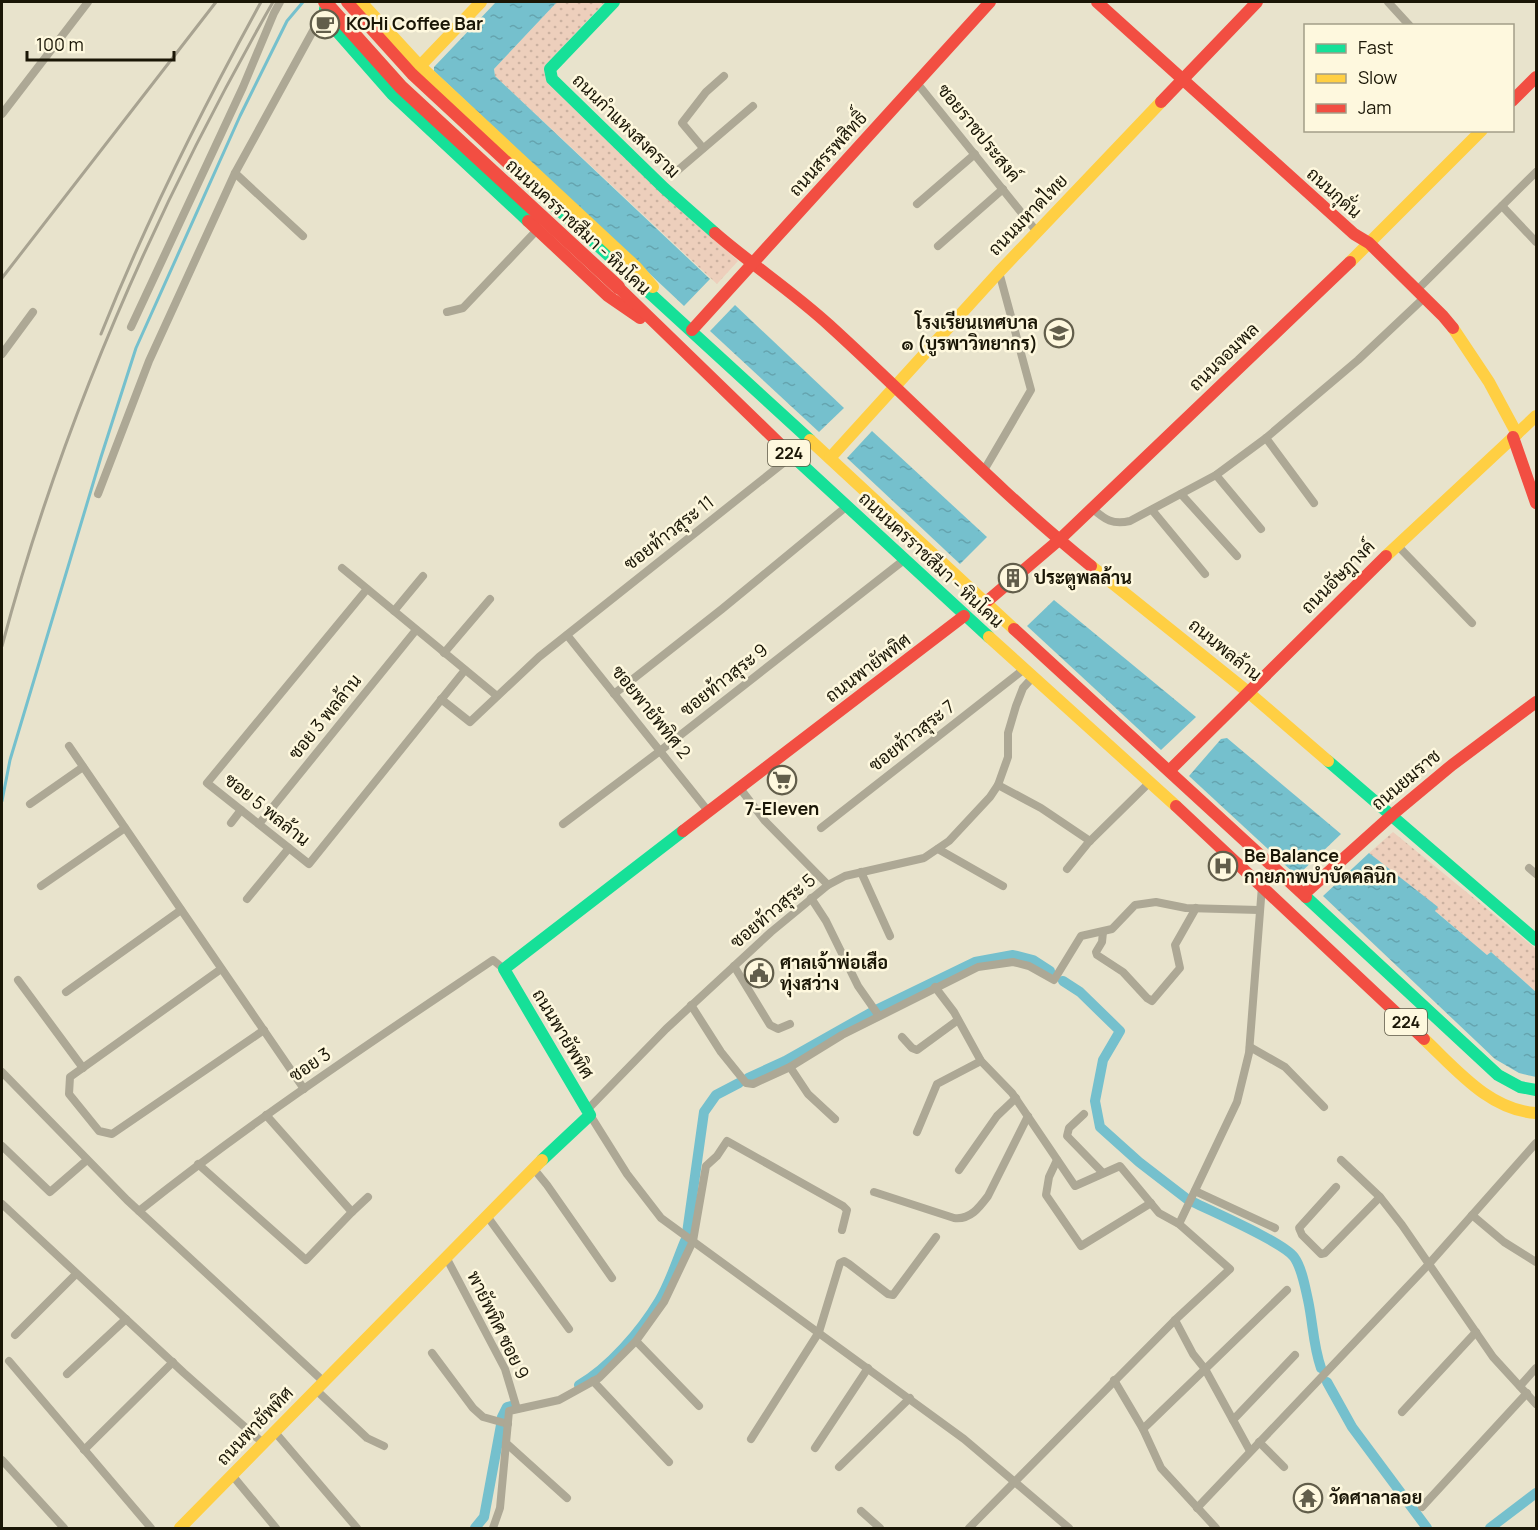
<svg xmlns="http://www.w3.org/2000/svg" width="1538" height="1530" font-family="Manrope,Sarabun,sans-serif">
<defs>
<pattern id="park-dots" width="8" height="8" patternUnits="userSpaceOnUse" patternTransform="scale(1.5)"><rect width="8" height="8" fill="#edcfbc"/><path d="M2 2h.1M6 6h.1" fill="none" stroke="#cbb1a0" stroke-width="1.8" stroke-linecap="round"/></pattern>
<pattern id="water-ripples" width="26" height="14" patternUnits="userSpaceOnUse" patternTransform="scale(1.5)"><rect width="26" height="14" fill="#75c0cd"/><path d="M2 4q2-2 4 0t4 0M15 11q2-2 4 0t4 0" fill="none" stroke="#65a4af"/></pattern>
</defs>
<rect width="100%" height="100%" fill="#e8e3cc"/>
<g fill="url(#park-dots)">
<path d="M557,2H605L547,64L549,81L738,261L717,284L495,76L494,69Z"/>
<path d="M1393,832L1536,949V992L1491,952L1487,955L1434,910L1437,907L1369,853Z"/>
</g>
<g fill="url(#water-ripples)">
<path d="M496,2H557L494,69L495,76L710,279L684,306L434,71V67Z"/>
<path d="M735,305L844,408L819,432L710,331Z"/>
<path d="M872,431L987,537L960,564L847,458Z"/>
<path d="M1054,600L1196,717L1161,750L1027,626Z"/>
<path d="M1227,738L1341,834L1297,876L1189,776L1221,739Z"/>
<path d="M1369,853L1438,907L1435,911L1487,955L1491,952L1536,992V1077L1519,1073L1495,1059L1323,896Z"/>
</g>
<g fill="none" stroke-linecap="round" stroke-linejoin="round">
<path stroke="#75c0cd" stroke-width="3" d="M2,801L10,760L101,457L136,348L240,116L287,21L303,2"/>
<g stroke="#75c0cd" stroke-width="10">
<path d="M1063,981L1080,992L1120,1031L1103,1060L1095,1101L1100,1127L1139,1162L1187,1199"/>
<path d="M878,1009L975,962L1013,955L1033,960L1050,971"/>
<path d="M748,1078L785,1061L872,1012"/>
<path d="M1193,1202C1213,1212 1283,1242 1294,1257C1302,1268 1305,1287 1308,1300C1313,1323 1313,1345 1321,1368"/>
<path d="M687,1233L704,1112L716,1095L739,1083"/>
<path d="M1327,1382L1352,1427L1427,1528"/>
<path d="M579,1385C609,1368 641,1331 659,1301C670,1283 677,1260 685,1241"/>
<path d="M502,1417L507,1407L511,1406"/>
<path d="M475,1528L484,1517L501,1425"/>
<path d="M1490,1528L1536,1493"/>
</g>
<g stroke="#ada895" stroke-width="8">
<path d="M1388,2L1410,26"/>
<path d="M917,83L1037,232"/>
<path d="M2,114L88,2"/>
<path d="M703,148L682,123L706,92L724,76"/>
<path d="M677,171L753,106"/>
<path d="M235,173L303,236"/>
<path d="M917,204L975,154"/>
<path d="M1502,206L1536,242"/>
<path d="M938,246L1003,189"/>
<path d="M1417,290L1536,172"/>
<path d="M447,312L463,308L537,230"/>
<path d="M131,327L243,87L274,13L280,2"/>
<path d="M2,354L33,312"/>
<path d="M1266,438L1314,503"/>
<path d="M983,472L1031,390L999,272"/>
<path d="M1216,475L1261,529"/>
<path d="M98,494L149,361L235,173L325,9"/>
<path d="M1181,494L1237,556"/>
<path d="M1092,508C1105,520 1113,525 1130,521L1216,475L1266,438L1358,360L1425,297"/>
<path d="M1152,510L1205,574"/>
<path d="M1397,545L1472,623"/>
<path d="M342,568L497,696"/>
<path d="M367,589L207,783L309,864L465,670"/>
<path d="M394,611L423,576"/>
<path d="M567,635L708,811"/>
<path d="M444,653L490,599"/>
<path d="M614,694L722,609L846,507"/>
<path d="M441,699L470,722L539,657L792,456"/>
<path d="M69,746L304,1089"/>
<path d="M998,785L1041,808L1090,841"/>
<path d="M739,787L765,821L828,885"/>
<path d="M30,804L83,767"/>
<path d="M231,823L241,810"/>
<path d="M259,824L416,630"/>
<path d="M563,824L660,751L904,560"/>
<path d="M821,828L1023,670"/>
<path d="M938,849L1003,886"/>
<path d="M1529,868L1536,874"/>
<path d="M1067,869L1088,843L1150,782"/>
<path d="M861,872L890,936"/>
<path d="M41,886L125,828"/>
<path d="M811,898L826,921L858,986L879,1016"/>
<path d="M247,899L289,848"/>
<path d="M1103,932L1102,942L1096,952L1097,955L1123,972L1147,998L1152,1001L1180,968L1175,945L1196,908"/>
<path d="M734,966L770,1025L778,1029L790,1024"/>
<path d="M221,969L70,1077L69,1094L99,1131L112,1134L264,1030"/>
<path d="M18,980L83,1068"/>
<path d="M935,987L954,1012L981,1061L1012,1093L1075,1186L1120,1166L1159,1213L1179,1224L1230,1269L1175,1320L969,1528"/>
<path d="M66,992L181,910"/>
<path d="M691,1005L721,1052L746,1083L753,1084L790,1067L842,1035L978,967L1013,962L1029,966L1054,980L1081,936L1112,929L1135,905L1156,902L1186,908L1259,910"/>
<path d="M902,1037L912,1048L917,1050L958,1020"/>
<path d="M1250,1047L1285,1067L1324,1107"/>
<path d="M790,1067L808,1094L835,1119"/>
<path d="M2,1072L127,1200L323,1381"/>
<path d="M588,1109L666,1029L771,932L828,885L845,876L924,858L949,841L990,797L998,785L1008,757V733L1016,706L1023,688L1032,678"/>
<path d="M1084,1114L1069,1128L1067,1136L1103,1173"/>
<path d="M590,1115L627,1174L661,1218L964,1439L1069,1528"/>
<path d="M917,1132L937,1084L981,1061"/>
<path d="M2,1146L50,1192L87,1160"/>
<path d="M1057,1160L1049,1177L1046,1195L1081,1246L1151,1203"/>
<path d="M1341,1160L1380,1197L1402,1225L1493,1357L1536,1404"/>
<path d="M198,1164L306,1260L352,1212L266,1115"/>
<path d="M533,1168L547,1185L612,1278"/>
<path d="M959,1170L997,1116L1016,1098"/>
<path d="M1336,1187L1299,1228L1302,1235L1321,1254L1325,1253L1380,1197"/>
<path d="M1195,1191L1275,1228"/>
<path d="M874,1192L954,1218C970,1220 979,1208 988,1196L1028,1116"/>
<path d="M2,1204L184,1373L263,1443"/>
<path d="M139,1211C252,1121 373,1041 493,960L504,969"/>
<path d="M352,1212L368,1197"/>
<path d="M1472,1215L1504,1242L1536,1262"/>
<path d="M487,1216L569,1329"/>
<path d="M1179,1224L1237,1102L1249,1053L1262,886"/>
<path d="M446,1257L505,1369L517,1409"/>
<path d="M1175,1320L1193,1354L1205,1369L1250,1451"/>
<path d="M15,1335L76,1274"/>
<path d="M636,1341L699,1406"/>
<path d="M432,1353L473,1408L483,1417L508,1424"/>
<path d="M9,1361L151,1528"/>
<path d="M67,1374L126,1319"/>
<path d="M1114,1380L1143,1429L1161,1468L1216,1528"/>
<path d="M593,1381L669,1462"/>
<path d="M1520,1386L1536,1368"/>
<path d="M315,1389L367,1438L384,1446"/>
<path d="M1402,1412L1476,1332"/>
<path d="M1233,1420L1295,1355"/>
<path d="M1143,1429L1287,1290"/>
<path d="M274,1431L357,1528"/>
<path d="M751,1439L819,1332L840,1263L844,1261L849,1264L888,1294L893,1295L936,1237"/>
<path d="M1259,1442L1284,1467"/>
<path d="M506,1443L567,1498"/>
<path d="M815,1448L868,1368"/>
<path d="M84,1450L173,1362"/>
<path d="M2,1460L64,1528"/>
<path d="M839,1467L910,1398"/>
<path d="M232,1475L276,1528"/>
<path d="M1422,1507L1527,1393"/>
<path d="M1197,1508L1428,1265L1536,1143"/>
<path d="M861,1511L880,1528"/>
<path d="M493,1528L500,1508L509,1411L559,1400L599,1378L636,1341L664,1302L693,1241L706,1166L717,1156L727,1141L843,1206L847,1210L842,1230"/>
</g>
<g stroke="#16e098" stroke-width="12">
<path d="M329,2L325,9L327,20L392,94L528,221"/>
<path d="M614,2L550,69L552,79L664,188L715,233"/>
<path d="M511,166L810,440"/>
<path d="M785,449L989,637"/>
<path d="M1328,761L1536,940"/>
<path d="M1306,897L1498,1075L1520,1087L1536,1090"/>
<path d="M542,1160L590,1115L504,969L683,831"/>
</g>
<g stroke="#ffcf43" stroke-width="12">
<path d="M361,2L420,66L636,267L653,287"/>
<path d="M420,66L481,2"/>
<path d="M1350,262L1482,130"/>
<path d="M1453,328L1489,382L1517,434"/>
<path d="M810,440L1014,629"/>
<path d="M830,458L999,272L1161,102"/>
<path d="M1386,556L1536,416"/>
<path d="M1091,566L1248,692L1328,761"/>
<path d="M989,637L1176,806"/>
<path d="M1424,1039C1456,1069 1489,1110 1536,1113"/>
<path d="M180,1528L542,1160"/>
</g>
<g stroke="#f24e42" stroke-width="12">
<path d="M347,2L412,74L511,166"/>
<path d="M1097,2L1354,234L1369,243L1443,316L1453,328"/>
<path d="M1512,101L1536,77"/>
<path d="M1161,102L1257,2"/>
<path d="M528,221L608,296L640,318"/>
<path d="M715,233C752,265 793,292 829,325C917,405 998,491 1091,566"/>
<path d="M618,287L785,449"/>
<path d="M692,330L990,2"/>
<path d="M1513,437L1536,503"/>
<path d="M985,603L1059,540L1350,262"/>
<path d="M1014,629L1306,897"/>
<path d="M1170,770L1386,556"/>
<path d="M1176,806L1424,1039"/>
<path d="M683,831L964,616"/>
<path d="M1304,894L1392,815L1452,765L1536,702"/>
</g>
<g stroke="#a8a391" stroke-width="3">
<path d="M2,278L216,2"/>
<path d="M101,334C147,219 202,109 261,2"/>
<path d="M2,646C62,421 158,204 273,2"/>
</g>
<path stroke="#f24e42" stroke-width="14" d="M325,2L401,87L618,287"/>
</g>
<defs>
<g id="cafe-ring" transform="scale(1.5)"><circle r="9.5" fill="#fef8de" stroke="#625e4b" stroke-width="1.5"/><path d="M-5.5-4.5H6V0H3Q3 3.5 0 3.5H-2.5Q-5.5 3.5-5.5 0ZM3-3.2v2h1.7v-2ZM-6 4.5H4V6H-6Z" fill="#625e4b"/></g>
<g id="school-ring" transform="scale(1.5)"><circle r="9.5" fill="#fef8de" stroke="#625e4b" stroke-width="1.5"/><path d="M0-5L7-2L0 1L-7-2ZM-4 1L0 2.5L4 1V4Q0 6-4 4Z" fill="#625e4b"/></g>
<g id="building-ring" transform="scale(1.5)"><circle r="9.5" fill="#fef8de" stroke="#625e4b" stroke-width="1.5"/><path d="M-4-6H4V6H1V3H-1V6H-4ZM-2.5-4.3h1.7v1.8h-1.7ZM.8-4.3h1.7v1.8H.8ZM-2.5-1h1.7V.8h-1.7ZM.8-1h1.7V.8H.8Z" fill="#625e4b"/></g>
<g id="supermarket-ring" transform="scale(1.5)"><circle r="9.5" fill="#fef8de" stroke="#625e4b" stroke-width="1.5"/><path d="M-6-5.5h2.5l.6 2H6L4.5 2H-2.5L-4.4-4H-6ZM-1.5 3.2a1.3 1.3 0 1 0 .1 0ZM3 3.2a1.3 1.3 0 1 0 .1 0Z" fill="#625e4b"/></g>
<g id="hospital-ring" transform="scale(1.5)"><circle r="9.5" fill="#fef8de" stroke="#625e4b" stroke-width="1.5"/><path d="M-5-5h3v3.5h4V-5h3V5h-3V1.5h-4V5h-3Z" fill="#625e4b"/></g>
<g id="civic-ring" transform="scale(1.5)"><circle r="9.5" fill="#fef8de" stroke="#625e4b" stroke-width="1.5"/><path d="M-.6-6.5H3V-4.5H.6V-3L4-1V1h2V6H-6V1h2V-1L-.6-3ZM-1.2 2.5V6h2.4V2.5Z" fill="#625e4b"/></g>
<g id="temple-ring" transform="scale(1.5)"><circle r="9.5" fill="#fef8de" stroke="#625e4b" stroke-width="1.5"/><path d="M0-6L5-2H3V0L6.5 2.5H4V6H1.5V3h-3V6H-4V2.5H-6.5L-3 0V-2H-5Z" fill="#625e4b"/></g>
</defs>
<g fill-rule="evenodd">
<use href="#cafe-ring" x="325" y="24"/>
<use href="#school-ring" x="1059" y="333"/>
<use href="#building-ring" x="1013" y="578"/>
<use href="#supermarket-ring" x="782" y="780"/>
<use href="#hospital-ring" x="1223" y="866"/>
<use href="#civic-ring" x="759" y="973"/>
<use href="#temple-ring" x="1308" y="1498"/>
</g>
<g text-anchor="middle" stroke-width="5" stroke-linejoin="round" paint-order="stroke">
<g fill="#fef8de" stroke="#5e5a47" stroke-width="1.5">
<rect x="768" y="440" width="42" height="26" rx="4.5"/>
<rect x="1385" y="1009" width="42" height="26" rx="4.5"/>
</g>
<g font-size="16" font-weight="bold" fill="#1a1606">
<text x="789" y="459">224</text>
<text x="1406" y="1028">224</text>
</g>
<g font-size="18" font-weight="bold" fill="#1a1606" stroke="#fef8de" text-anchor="start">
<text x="346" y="30">KOHi Coffee Bar</text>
<text x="1038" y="329" text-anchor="end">โรงเรียนเทศบาล<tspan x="1038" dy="21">๑ (บูรพาวิทยากร)</tspan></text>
<text x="1034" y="584">ประตูพลล้าน</text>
<text x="782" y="815" text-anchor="middle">7-Eleven</text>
<text x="1244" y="862">Be Balance<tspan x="1244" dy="21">กายภาพบำบัดคลินิก</tspan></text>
<text x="780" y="969">ศาลเจ้าพ่อเสือ<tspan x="780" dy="21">ทุ่งสว่าง</tspan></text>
<text x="1329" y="1504">วัดศาลาลอย</text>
</g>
<g font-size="18" fill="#1a1606" stroke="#fef8de">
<text transform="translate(626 126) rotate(44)" y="6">ถนนกำแหงสงคราม</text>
<text transform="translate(979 133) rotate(51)" y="6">ซอยราชประสงค์</text>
<text transform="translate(828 154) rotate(-48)" y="6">ถนนสรรพสิทธิ์</text>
<text transform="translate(1334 193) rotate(42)" y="6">ถนนกุดั่น</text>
<text transform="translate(1028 215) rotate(-46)" y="6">ถนนมหาดไทย</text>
<text transform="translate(578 227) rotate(43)" y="6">ถนนนครราชสีมา - หินโคน</text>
<text transform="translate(1224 357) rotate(-44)" y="6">ถนนจอมพล</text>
<text transform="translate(669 533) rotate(-38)" y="6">ซอยท้าวสุระ 11</text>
<text transform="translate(931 560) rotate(43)" y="6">ถนนนครราชสีมา - หินโคน</text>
<text transform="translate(1338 577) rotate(-45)" y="6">ถนนอัษฎางค์</text>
<text transform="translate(1225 650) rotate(39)" y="6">ถนนพลล้าน</text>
<text transform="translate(868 668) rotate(-37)" y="6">ถนนพายัพทิศ</text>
<text transform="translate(724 680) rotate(-38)" y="6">ซอยท้าวสุระ 9</text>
<text transform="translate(651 712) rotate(51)" y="6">ซอยพายัพทิศ 2</text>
<text transform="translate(325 717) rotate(-51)" y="6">ซอย 3 พลล้าน</text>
<text transform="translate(912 736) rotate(-38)" y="6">ซอยท้าวสุระ 7</text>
<text transform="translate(1406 780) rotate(-40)" y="6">ถนนยมราช</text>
<text transform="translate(267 810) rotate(39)" y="6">ซอย 5 พลล้าน</text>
<text transform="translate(773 911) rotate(-40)" y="6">ซอยท้าวสุระ 5</text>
<text transform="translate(563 1034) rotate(59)" y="6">ถนนพายัพทิศ</text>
<text transform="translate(310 1065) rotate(-34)" y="6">ซอย 3</text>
<text transform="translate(498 1325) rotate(64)" y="6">พายัพทิศ ซอย 9</text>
<text transform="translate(255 1426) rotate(-46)" y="6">ถนนพายัพทิศ</text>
</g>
</g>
<rect width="1538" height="1530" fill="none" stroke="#1a1606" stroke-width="6"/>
<rect x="1304" y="24" width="210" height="108" fill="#fef8de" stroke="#a39e88" stroke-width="1.5"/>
<rect x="1316" y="44" width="30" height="9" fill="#16e098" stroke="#a39e88" stroke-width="1.5"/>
<text x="1358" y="54" font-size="18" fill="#1a1606">Fast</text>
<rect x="1316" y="74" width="30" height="9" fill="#ffcf43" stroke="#a39e88" stroke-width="1.5"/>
<text x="1358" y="84" font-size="18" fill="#1a1606">Slow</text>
<rect x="1316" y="104" width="30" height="9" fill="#f24e42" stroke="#a39e88" stroke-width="1.5"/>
<text x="1358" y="114" font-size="18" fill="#1a1606">Jam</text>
<path d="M27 51v9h147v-9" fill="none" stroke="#1a1606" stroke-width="3"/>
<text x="36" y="51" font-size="18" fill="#1a1606" stroke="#fef8de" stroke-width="4.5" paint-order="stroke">100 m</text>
</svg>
